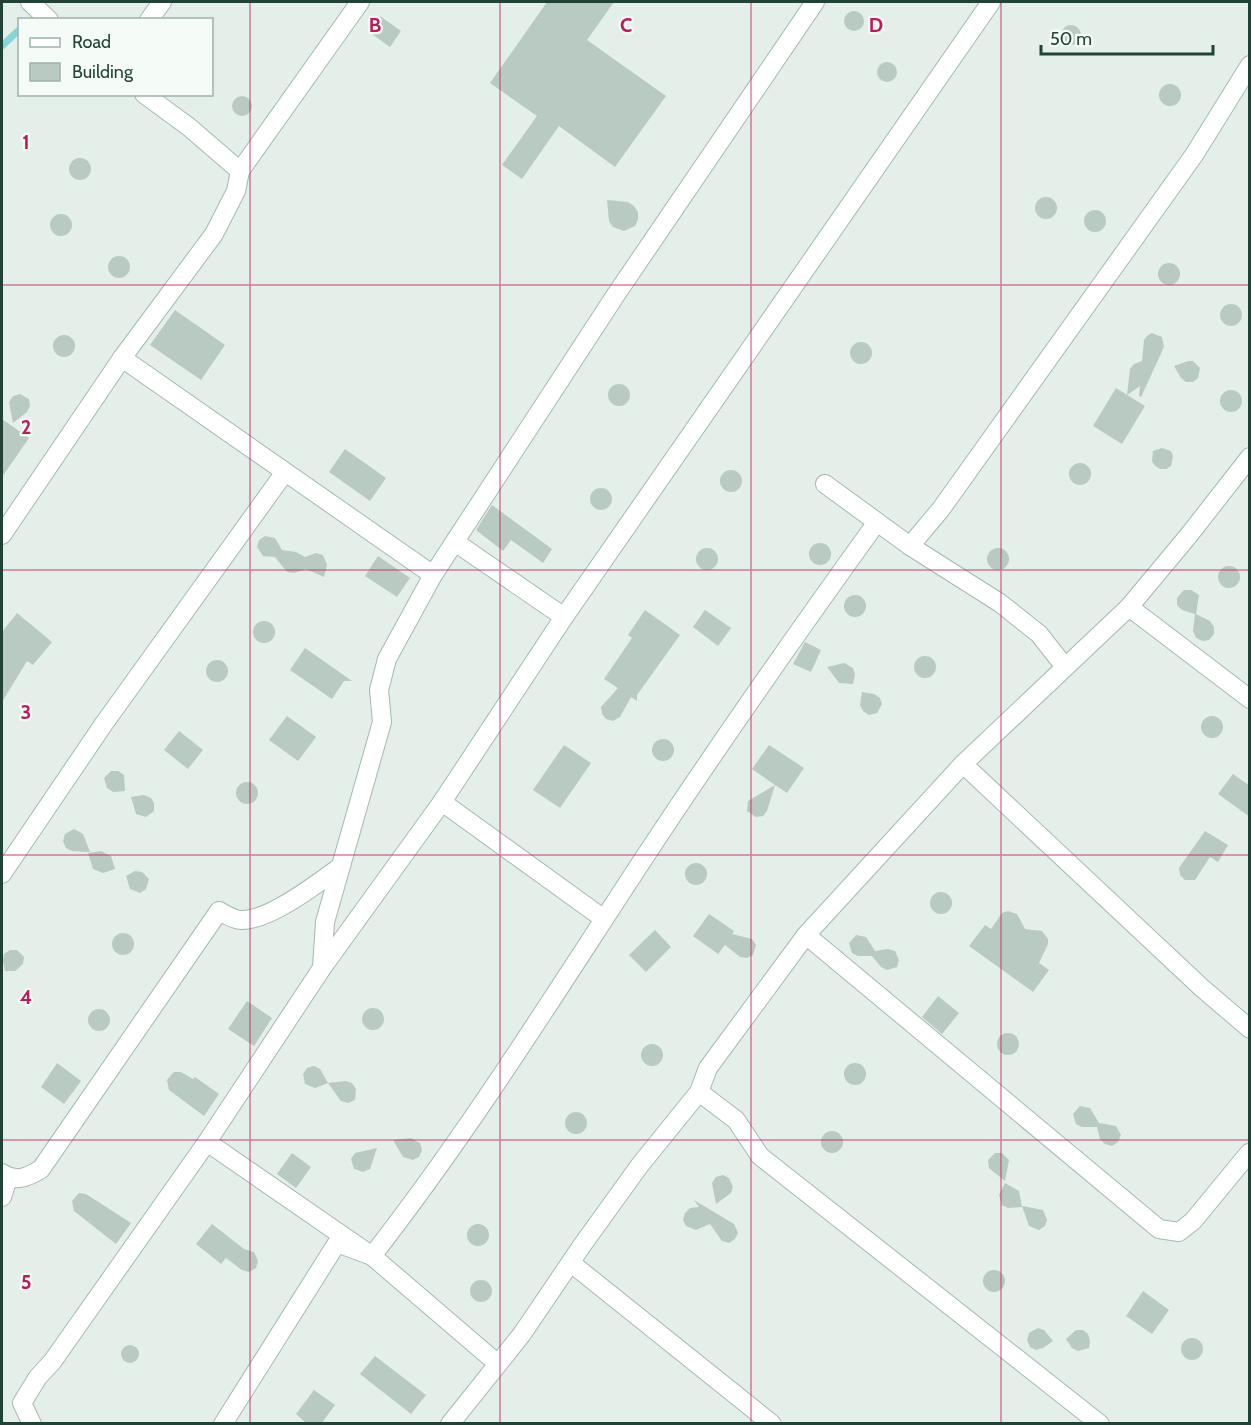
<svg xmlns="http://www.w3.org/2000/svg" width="1251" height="1425" font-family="Cabin,sans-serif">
<rect width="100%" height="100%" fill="#e4efe9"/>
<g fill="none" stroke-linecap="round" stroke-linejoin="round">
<path stroke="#87d4d9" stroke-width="7" d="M2,46L20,29"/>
</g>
<g fill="#b9cac2">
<path d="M547,2H614L587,40L666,96L615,167L559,126L522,179L502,165L537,116L490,83Z"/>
<circle cx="854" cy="21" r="10"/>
<path d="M380,16L401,31L390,47L369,32Z"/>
<circle cx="1071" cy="35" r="10"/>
<circle cx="887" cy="72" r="10"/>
<circle cx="1170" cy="95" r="11"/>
<circle cx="242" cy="106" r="10"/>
<circle cx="80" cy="169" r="11"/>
<circle cx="1046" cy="208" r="11"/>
<path d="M607,200L628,202L634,206L638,212V219L635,226L624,231L613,227L609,221Z"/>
<circle cx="1095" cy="221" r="11"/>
<circle cx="61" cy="225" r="11"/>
<circle cx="119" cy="267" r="11"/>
<circle cx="1169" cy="274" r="11"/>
<circle cx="1231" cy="315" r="11"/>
<path d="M175,310L225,345L201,380L150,345Z"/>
<path d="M1152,333L1162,337L1164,347L1141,397L1139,396L1140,386L1127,395L1130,369L1134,364L1142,361L1144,340L1147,336Z"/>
<circle cx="64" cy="346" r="11"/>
<circle cx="861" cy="353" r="11"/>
<path d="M1188,361H1193L1200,368L1198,378L1193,382H1186L1181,378L1174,366Z"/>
<circle cx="619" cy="395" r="11"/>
<path d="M1116,388L1145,406L1122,444L1093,426Z"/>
<circle cx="1231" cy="401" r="11"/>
<path d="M20,394L29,399L30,406L27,412L13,423L9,402L13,396Z"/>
<path d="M2,419L29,438L2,477Z"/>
<path d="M1162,448L1171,451L1173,456L1171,466L1166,469H1160L1155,466L1152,461L1153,451Z"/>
<path d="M345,449L386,478L370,501L329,472Z"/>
<circle cx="1080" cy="474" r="11"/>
<circle cx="731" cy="481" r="11"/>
<circle cx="601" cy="499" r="11"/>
<path d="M492,505L552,549L543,563L511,540L503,551L476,530Z"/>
<path d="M265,536L275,538L282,550L296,552L305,557L316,553L323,555L327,565L324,577L306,569L294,573L287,572L275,557L263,556L257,547L259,540Z"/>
<circle cx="820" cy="554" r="11"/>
<circle cx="707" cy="559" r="11"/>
<circle cx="998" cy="559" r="11"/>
<path d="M378,556L410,578L397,597L365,576Z"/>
<circle cx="1229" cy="577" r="11"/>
<path d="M1184,590H1191L1199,595L1196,614L1210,621L1214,627V634L1209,640L1203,641L1196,638L1193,631L1195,614L1182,610L1177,605V598Z"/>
<circle cx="855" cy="606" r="11"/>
<path d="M645,610L680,635L637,695V701L631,697L620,717L613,721L606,719L602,714L601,707L618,688L604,679L632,638L628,635Z"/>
<path d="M705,610L731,628L718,646L693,627Z"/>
<path d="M17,613L52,642L33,665L27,661L2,702V632Z"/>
<circle cx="264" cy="632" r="11"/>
<path d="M805,642L821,650L811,672L793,664Z"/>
<path d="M305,648L352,681H344L332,699L290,670Z"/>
<circle cx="925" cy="667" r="11"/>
<circle cx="217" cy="671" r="11"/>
<path d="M844,663L853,668L855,674L853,684L839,683L827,667Z"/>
<path d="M862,692L874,694L880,698L882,704L877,713L869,715L863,711L860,705Z"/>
<path d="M287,716L316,737L298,761L269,740Z"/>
<circle cx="1212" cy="727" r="11"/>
<path d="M179,731L203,750L188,769L164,750Z"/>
<circle cx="663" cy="750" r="11"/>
<path d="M564,745L591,763L560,808L533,790Z"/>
<path d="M769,745L804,768L787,793L775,785L767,811L763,816L756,817L747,811L748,801L775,785L752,769Z"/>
<path d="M111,771H118L124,775L125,791L113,792L107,788L104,778Z"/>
<path d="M1233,774L1250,786V817L1218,794Z"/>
<circle cx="247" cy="793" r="11"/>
<path d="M144,795L151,798L154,803V811L146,817L136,814L131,797Z"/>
<path d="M74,829L83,834L90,852L72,851L66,848L63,841L65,834Z"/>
<path d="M1205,831L1228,845L1218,862L1210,857L1195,880H1185L1180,875L1179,868Z"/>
<path d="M101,851L111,856L115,869L103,873L93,869L88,853Z"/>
<circle cx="696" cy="874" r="11"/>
<path d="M135,871L142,872L149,879L146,889L140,893L130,889L126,876Z"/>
<circle cx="941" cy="903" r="11"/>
<path d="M1008,911L1017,914L1025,929L1042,931L1048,939V944L1039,963L1049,970L1033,992L969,946L985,925L991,929L1002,913Z"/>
<path d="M709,914L734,931L732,934L752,939L756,945L753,955L747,958L740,957L725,945L718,954L693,936Z"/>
<path d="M655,930L671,947L646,972L629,955Z"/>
<circle cx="123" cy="944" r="11"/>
<path d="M856,935L866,937L875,951L888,949L895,951L899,960L897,967L887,970L881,967L872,956H858L852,953L849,943Z"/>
<path d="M10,950H17L24,957L23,964L15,971H5L3,961L4,954Z"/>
<path d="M938,996L959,1013L942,1034L922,1017Z"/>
<path d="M247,1001L272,1018L254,1046L228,1029Z"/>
<circle cx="373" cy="1019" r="11"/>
<circle cx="99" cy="1020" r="11"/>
<circle cx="1008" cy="1044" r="11"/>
<circle cx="652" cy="1055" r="11"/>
<path d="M57,1063L81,1081L64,1104L41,1087Z"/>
<circle cx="855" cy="1074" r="11"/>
<path d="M314,1066L320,1069L328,1083L346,1081L352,1083L356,1089L355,1100L348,1103L341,1101L328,1083L315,1088L305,1084L303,1074L307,1068Z"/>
<path d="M174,1072H181L193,1079L195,1077L219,1094L204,1116L169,1090L167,1080Z"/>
<path d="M1080,1106L1090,1108L1099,1123L1116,1126L1121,1135L1118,1142L1112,1146L1105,1144L1100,1139L1097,1127H1082L1076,1124L1073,1114Z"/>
<circle cx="576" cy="1123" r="11"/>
<circle cx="832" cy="1142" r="11"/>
<path d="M411,1138L420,1143L422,1150L419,1157L413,1160L403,1157L393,1140Z"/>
<path d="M377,1148L370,1169L363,1172L354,1169L351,1159L355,1153Z"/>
<path d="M292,1153L311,1167L296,1188L277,1174Z"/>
<path d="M995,1153H1002L1009,1160L1005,1181L989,1168L988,1160Z"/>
<path d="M723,1175L729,1178L733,1187L731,1193L716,1204L712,1183L716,1177Z"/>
<path d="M1005,1183L1019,1191L1022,1207L1008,1208L1002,1205L999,1195Z"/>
<path d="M79,1193L86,1194L131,1223L116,1244L74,1211L72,1201Z"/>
<path d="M694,1200L734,1224L738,1233L735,1239L729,1243L722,1241L710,1224L696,1230L686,1226L683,1220L685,1213L690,1208L699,1207Z"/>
<path d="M1022,1206L1043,1210L1047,1220L1045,1226L1039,1230L1029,1226Z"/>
<path d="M212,1224L244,1249L254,1252L258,1261L256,1268L249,1272L242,1270L226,1258L221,1264L196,1244Z"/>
<circle cx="478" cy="1235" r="11"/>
<circle cx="994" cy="1281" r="11"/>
<circle cx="481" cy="1291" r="11"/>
<path d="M1143,1291L1169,1310L1152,1334L1126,1316Z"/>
<path d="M1038,1328L1044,1330L1053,1341L1043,1348L1036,1350L1030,1347L1027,1340L1029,1333Z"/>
<path d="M1076,1330H1083L1088,1334L1090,1341L1089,1348L1078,1351L1072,1348L1066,1339Z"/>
<circle cx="1192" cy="1349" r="11"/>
<circle cx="130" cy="1354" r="9"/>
<path d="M375,1356L426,1395L411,1414L360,1374Z"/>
<path d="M314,1390L335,1405L321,1424H307L296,1414Z"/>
</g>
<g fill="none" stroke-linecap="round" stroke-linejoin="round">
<g stroke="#a6b8b0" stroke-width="20">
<g id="street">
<path d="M30,2L49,20"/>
<path d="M149,20L162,2"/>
<path d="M240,171L360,2"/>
<path d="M122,358L433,575"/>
<path d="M825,484L910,546L1000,603L1039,634L1065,667"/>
<path d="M2,535L122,358L214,234L236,191L240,171L189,127L144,94"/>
<path d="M455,542L564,617"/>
<path d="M910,546L941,509L1194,155L1250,65"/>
<path d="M1129,607L1250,699"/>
<path d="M963,764L1202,988L1250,1029"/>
<path d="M442,802L604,919"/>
<path d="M2,874L103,725L285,472"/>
<path d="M806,935L1159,1229L1179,1232L1193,1221L1249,1153"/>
<path d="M322,967L325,922L382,722L379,690L387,659L433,575L615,296L815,2"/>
<path d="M699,1092L736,1120L760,1156L1100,1424"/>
<path d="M207,1142L372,1256L498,1364"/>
<path d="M2,1173C16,1183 28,1177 41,1169L219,911C225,914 234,920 241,920C269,921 318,883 340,867"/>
<path d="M2,1197L8,1178"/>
<path d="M571,1263L772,1424"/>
<path d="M32,1424L22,1403L38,1377L52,1362L207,1142L322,968L442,802L564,617L991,2"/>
<path d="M223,1424L337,1243L372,1256C471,1129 556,992 644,858C719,744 797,633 877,522"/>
<path d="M450,1424L522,1334L583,1244L640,1165L699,1092L708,1068L806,935L963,764L1129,607L1189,535L1250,457"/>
</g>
</g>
<use href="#street" stroke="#fff" stroke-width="18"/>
</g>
<path fill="none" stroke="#c2185b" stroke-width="1.5" stroke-opacity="0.55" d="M250,2V1424M500,2V1424M751,2V1424M1001,2V1424M2,285H1250M2,570H1250M2,855H1250M2,1140H1250"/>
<g font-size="20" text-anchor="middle" font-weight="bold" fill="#c2185b" stroke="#f5fbf7" stroke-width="4.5" stroke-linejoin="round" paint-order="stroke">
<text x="375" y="32">B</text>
<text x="626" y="32">C</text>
<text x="876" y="32">D</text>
<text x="26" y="149">1</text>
<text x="26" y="434">2</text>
<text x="26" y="719">3</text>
<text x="26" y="1004">4</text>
<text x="26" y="1289">5</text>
</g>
<rect width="1251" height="1425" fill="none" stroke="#214337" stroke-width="6"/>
<rect x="18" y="18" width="195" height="78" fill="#f5fbf7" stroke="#a0b1aa" stroke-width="1.5"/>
<rect x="30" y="38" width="30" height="9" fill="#ffffff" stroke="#a0b1aa" stroke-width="1.5"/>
<text x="72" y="48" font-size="18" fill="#214337">Road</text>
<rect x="30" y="63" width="30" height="18" fill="#b9cac2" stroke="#a0b1aa" stroke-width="1.5"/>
<text x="72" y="78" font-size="18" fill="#214337">Building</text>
<path d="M1041 45v9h172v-9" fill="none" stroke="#214337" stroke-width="3"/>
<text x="1050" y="45" font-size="18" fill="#214337" stroke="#f5fbf7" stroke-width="4.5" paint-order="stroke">50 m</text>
</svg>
